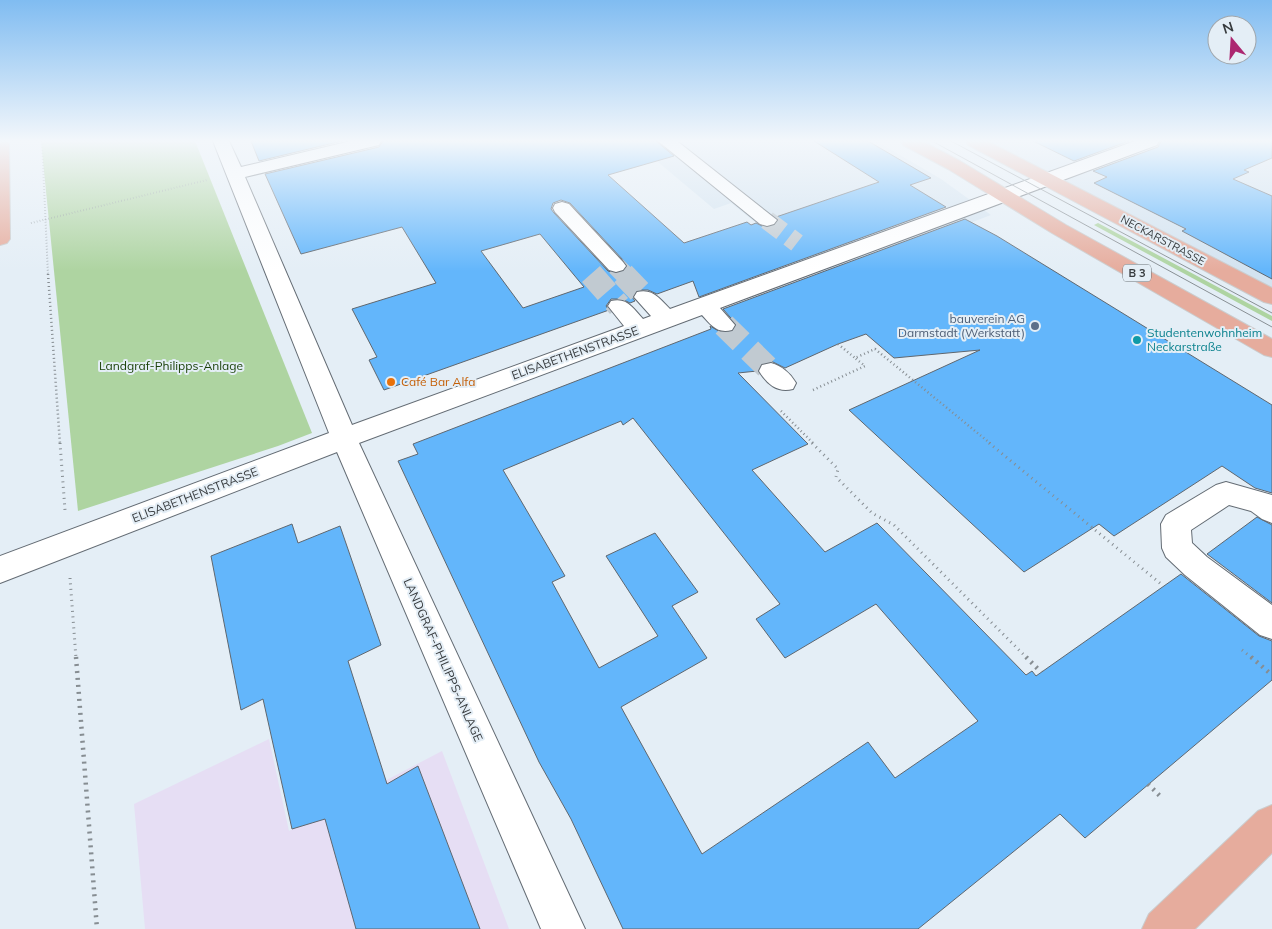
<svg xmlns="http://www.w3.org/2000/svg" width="1272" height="929" font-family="Mulish,sans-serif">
<rect width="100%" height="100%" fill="#e4eef6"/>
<g fill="#d3e3f0">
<path d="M633,141H876L941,179L991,215L825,278L731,203L714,209Z"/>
<path d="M974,141H1272V297Z"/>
</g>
<path fill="#e6def4" d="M269,739L289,831L442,751L509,929H145L134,804Z"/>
<g fill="#aed4a1">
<path d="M41,141H195L312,433L278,446L78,511Z"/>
<path d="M1098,223L1272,316V321L1094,225Z"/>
</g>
<g fill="#63b6fb" stroke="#5f676f" fill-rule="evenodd">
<path d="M251,141H342L259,161Z"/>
<path d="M383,141H656L674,156L608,175L684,243L747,222L751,225L756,223L766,228L775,226L779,220L776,217L879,182L814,141H868L931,178L910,185L946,207L699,297L693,281L657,294L648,290H637L632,297L635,301L630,303L622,299H611L606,306L609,310L384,390L369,360L377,357L352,309L436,283L402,227L301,254L265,174L379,147ZM561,200L570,203L624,261L628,266L624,271L617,274L608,271L554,213L551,209L553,203ZM540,234L584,287L523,308L481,251Z"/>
<path d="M1033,141H1129L1074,161Z"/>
<path d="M1161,141H1272V158L1244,170L1249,172L1233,179L1272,196V279L1182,231L1186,229L1094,183L1107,177L1093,171L1158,147Z"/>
<path d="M965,219L997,236L1272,405V493L1255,488L1222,466L1114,536L1099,524L1024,572L849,410L980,350L894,358L866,334L838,344L785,368L771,361L762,363L757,371L738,373L808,444L752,470L825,552L877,523L1026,675L1032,671L1036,676L1181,574L1259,636L1272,641V680L1085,838L1060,814L918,929H623L571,819L539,762L398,461L418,454L413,444L711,329L710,326L722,333L732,332L737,325L723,309ZM633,418L780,604L756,619L785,658L876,604L978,721L895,778L868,742L702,854L621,707L707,658L672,606L698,592L655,533L606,556L658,636L599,668L552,582L565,576L503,470L621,421L623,425Z"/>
<path d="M1257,517L1272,525V603L1207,554Z"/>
<path d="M292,524L298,543L340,526L381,645L348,661L387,784L418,766L480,929H356L325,819L292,829L263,699L241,710L211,556Z"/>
</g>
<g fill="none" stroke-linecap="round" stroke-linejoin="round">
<g stroke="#c1cad1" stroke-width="19" stroke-dasharray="19 9" stroke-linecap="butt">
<path d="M767,220L797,243"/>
<path d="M616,266L625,275"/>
</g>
<g stroke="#c1cad1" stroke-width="24" stroke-dasharray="24 12" stroke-linecap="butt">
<path d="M591,274L619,306"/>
<path d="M623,274L645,297"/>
<path d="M724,325L771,371"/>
</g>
<g stroke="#646c74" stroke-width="2">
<g id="minor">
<path d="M213,141H229L241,167L351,141H381L379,145L245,177L352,425L624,326L608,306L611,301C627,297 633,308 643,319L651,316L634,297L637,292C653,288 660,299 670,309L1135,141H1159L1157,145L720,308L735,325L732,330C717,334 711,325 702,315L359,443L585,929H541L337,452L0,583V556L329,433Z"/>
<path d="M658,141H677L777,220L774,224L767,226L760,224Z"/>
<path d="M562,202L569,204L623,262L626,266L623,270L616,272L609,270L555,212L553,208L555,204Z"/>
<path d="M771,363C782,366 790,373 796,383L793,389C777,393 767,384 759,371L762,365Z"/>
<path d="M1226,482L1272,495V523L1262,519L1251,511L1229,505L1191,530L1192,543L1207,557L1272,605V639L1260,635L1185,575L1166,557L1162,548L1161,524L1166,515L1216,485Z"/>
</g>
</g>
<g stroke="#cbcccd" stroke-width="2">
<g id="major">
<path d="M0,141H9L10,239L7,243L0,245Z"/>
<path d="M901,141H922L960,161L1066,225L1272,339V357L1264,355L1052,233L948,169L903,145Z"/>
<path d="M966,141H987L1272,288V304L1264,302L968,145Z"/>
<path d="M1272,805V853L1195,929H1142L1149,914L1258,811Z"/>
</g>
</g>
<g stroke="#868d92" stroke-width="2" stroke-dasharray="0.5 2.5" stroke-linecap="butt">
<path d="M42,141L48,275"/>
<path d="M31,223L207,180"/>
</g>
<g stroke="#868d92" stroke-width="2.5" stroke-dasharray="1 3" stroke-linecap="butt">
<path d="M48,274L60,444"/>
<path d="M838,344L855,358"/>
<path d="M813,390L865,366L855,358L875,349L991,444"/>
<path d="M781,411L814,444"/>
</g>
<g stroke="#868d92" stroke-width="3" stroke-dasharray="1 4.5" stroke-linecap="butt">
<path d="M60,443L65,510"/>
<path d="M812,443L838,469L836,477L872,513L894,525L1027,658"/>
<path d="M989,443L1161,584"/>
<path d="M70,578L76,658"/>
<path d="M1242,650L1252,658"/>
</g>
<g stroke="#868d92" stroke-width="4.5" stroke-dasharray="2 5" stroke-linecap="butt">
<path d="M76,657L97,929"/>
<path d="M1026,657L1041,672"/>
<path d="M1251,657L1272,675"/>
<path d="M1148,784L1162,798"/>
</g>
<use href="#minor" fill="#fff" fill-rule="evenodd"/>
<use href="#major" fill="#e6ac9d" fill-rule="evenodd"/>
<g stroke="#888f94" stroke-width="1">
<path d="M932,141L1272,327"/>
<path d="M951,141L1272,313"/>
</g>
</g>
<linearGradient id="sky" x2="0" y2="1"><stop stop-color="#80bcf1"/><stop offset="0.52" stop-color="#f3f7fb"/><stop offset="1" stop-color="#f3f7fb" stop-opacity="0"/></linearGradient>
<rect width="1272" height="271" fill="url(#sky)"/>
<circle fill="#5c6f8a" stroke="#e4eef6" stroke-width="2" cx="1035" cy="326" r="5"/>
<circle fill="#0f9aa8" stroke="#e4eef6" stroke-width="2" cx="1137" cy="340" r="5"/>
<circle fill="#e8710a" stroke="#e4eef6" stroke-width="2" cx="391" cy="382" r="5"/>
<g text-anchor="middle" stroke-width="4" stroke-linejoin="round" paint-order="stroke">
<g font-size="11" fill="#373b3e" stroke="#e4eef6">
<text transform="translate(1163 240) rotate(28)" y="4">NECKARSTRASSE</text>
</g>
<rect fill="#e4eef6" stroke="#6b7175" stroke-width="1" x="1123" y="264.5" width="28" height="17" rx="4"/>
<g font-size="11" font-weight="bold" fill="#373b3e">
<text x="1137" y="277">B 3</text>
</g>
<g font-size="12" fill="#4e5e75" stroke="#e4eef6" text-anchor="end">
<text x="1025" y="323">bauverein AG<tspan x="1025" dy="14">Darmstadt (Werkstatt)</tspan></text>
</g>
<g font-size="12" fill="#0d838f" stroke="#e4eef6" text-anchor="start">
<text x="1147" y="337">Studentenwohnheim<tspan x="1147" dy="14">Neckarstraße</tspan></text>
</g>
<g font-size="12" fill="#373b3e" stroke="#e4eef6">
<text transform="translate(575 353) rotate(-20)" y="4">ELISABETHENSTRASSE</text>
<text transform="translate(195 495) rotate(-21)" y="4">ELISABETHENSTRASSE</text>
<text transform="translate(443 660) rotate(66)" y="4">LANDGRAF-PHILIPPS-ANLAGE</text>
</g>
<g font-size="12" fill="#1b4209" stroke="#e4eef6">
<text x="171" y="370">Landgraf-Philipps-Anlage</text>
</g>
<g font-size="12" fill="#c56008" stroke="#e4eef6" text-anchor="start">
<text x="401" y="386">Café Bar Alfa</text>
</g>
</g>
<g transform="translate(1232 40) rotate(342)"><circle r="24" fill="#e4eef6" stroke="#9fa6ac"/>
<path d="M0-4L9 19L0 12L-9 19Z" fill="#ac2770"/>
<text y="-8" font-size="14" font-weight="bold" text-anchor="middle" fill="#373b3e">N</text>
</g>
</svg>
